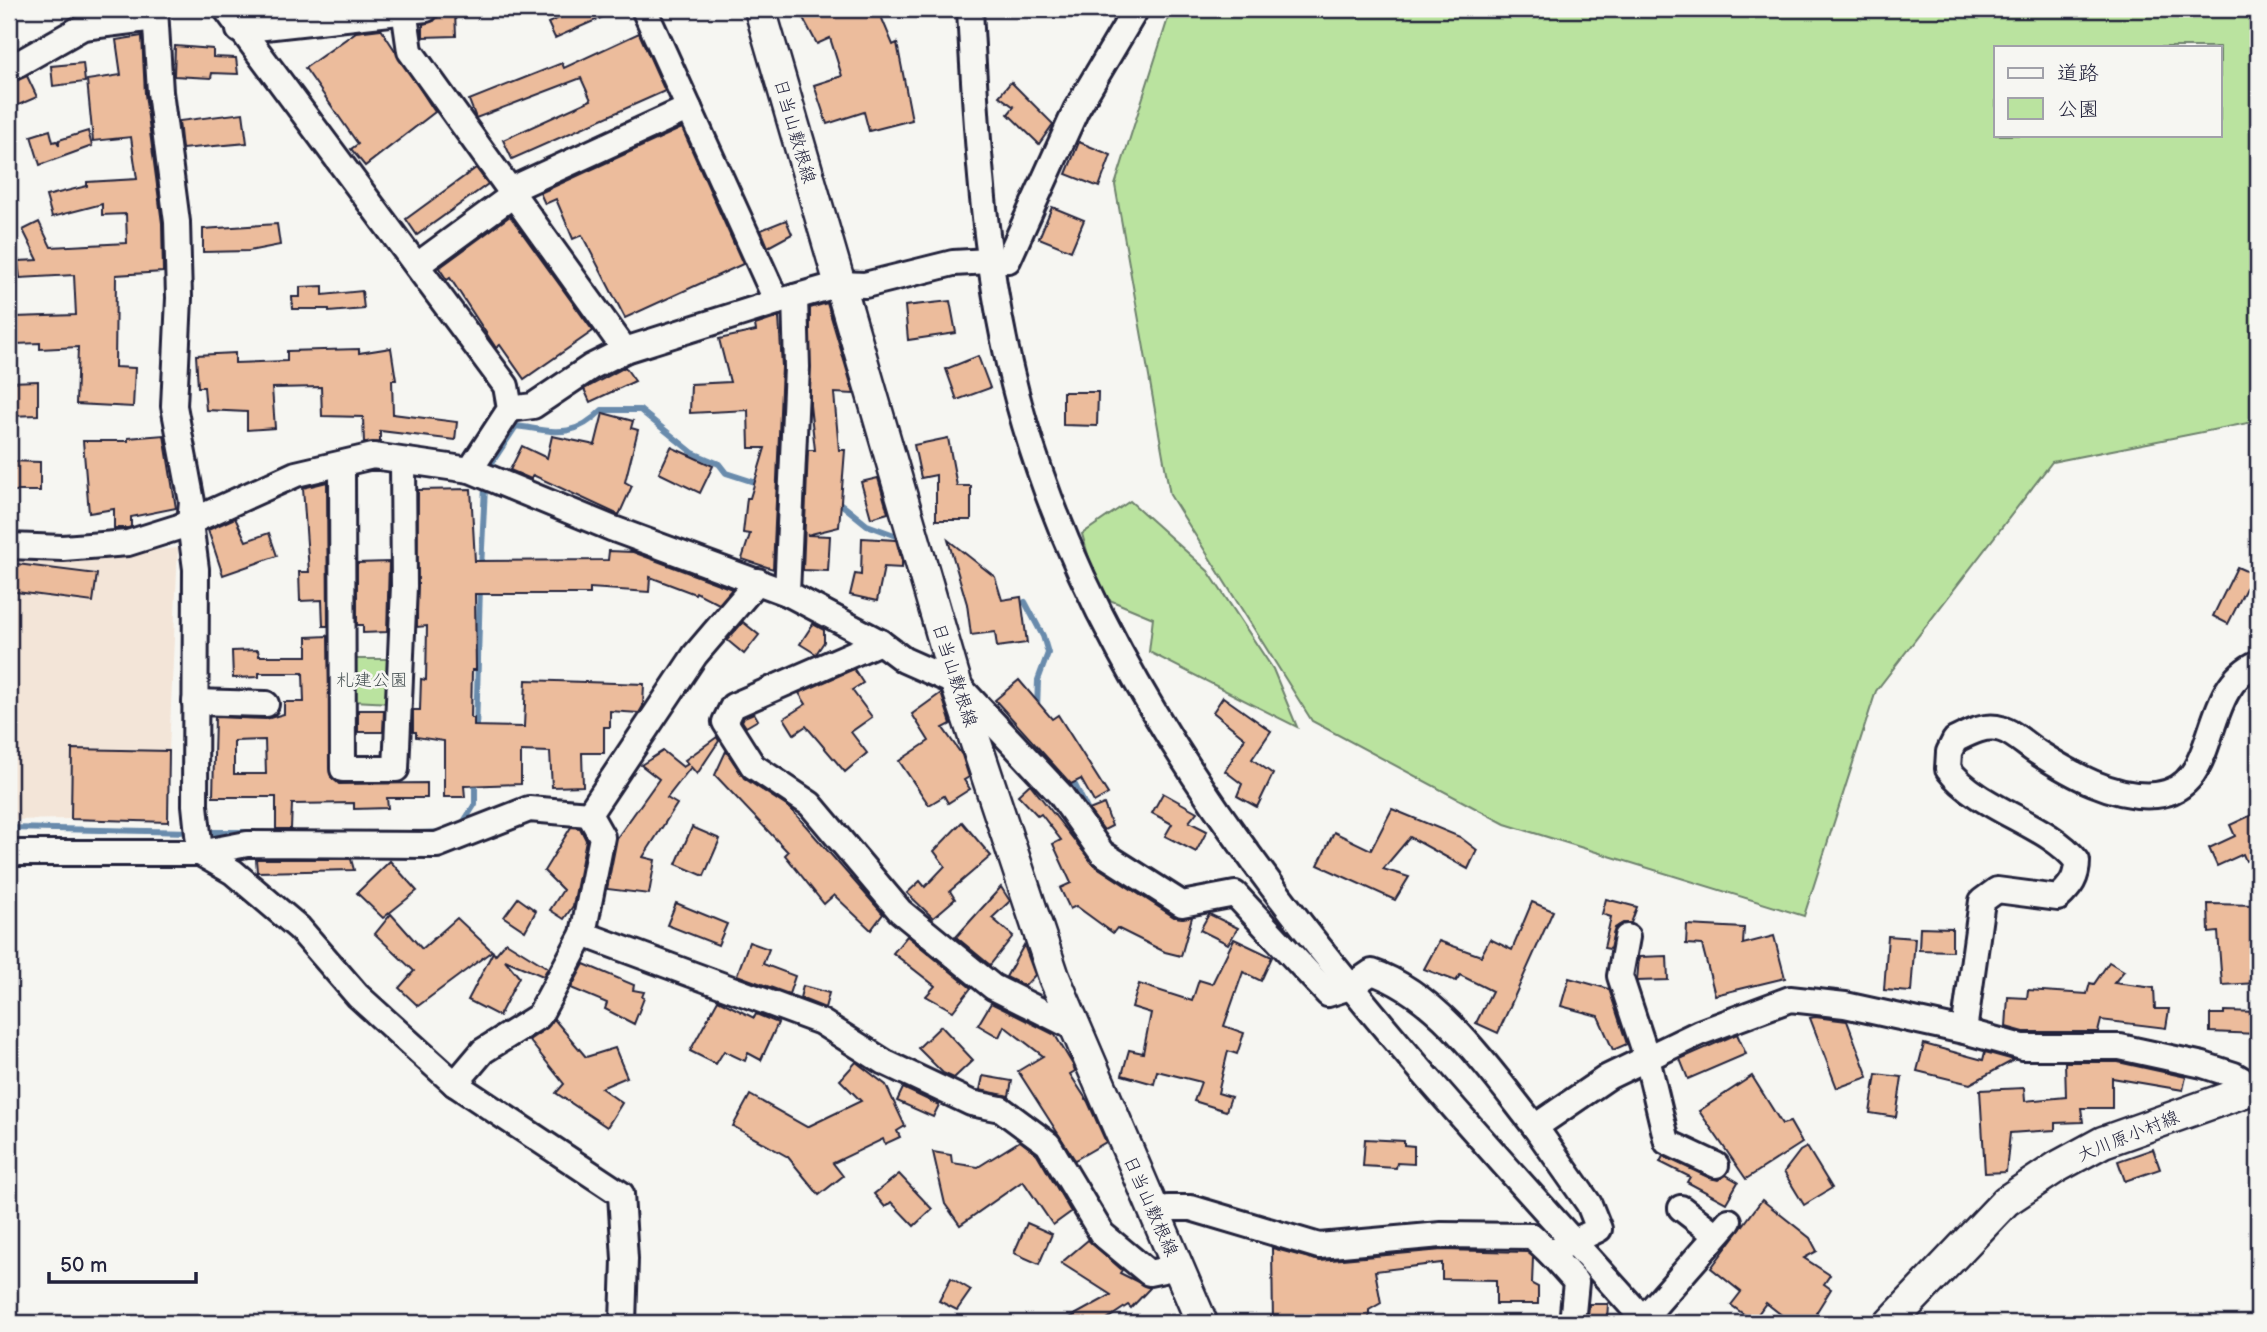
<svg xmlns="http://www.w3.org/2000/svg" width="2267" height="1332" font-family="'Balsamiq Sans','Klee One',sans-serif">
<rect width="100%" height="100%" fill="#f6f6f2"/>
<filter id="ink" filterUnits="userSpaceOnUse"><feTurbulence type="fractalNoise" baseFrequency=".0143" numOctaves="2"/><feDisplacementMap in="SourceGraphic" scale="14" xChannelSelector="R" yChannelSelector="G"/><feConvolveMatrix kernelMatrix="1 2 1 2 8 2 1 2 1" color-interpolation-filters="sRGB"/></filter>
<g filter="url(#ink)">
<path fill="#f3e5d8" d="M178,548L169,751L73,749L71,819L9,820V557L40,560Z"/>
<g fill="#bae39f" stroke="#6e826d" stroke-width="2" fill-rule="evenodd">
<path d="M1171,9H2258V421L2052,462L1876,691L1804,916L1505,824L1312,721L1170,495L1115,185ZM1996,47H2220V135H1996Z"/>
<path d="M1130,501L1208,571L1273,669L1297,727L1149,652L1153,618L1100,596L1082,534Z"/>
<path d="M353,659H391V703L353,701Z"/>
</g>
<g fill="none" stroke-linecap="round" stroke-linejoin="round">
<g stroke="#698bac" stroke-width="6">
<path d="M487,470L516,426C554,431 572,440 602,410H640L693,453L719,464L726,473L760,484"/>
<path d="M836,500L867,525L897,536"/>
<path d="M481,568L485,487"/>
<path d="M1025,602L1043,636L1048,653L1038,680L1037,709"/>
<path d="M476,732L480,586"/>
<path d="M1071,777L1087,809L1088,818"/>
<path d="M461,826L475,804V778"/>
<path d="M9,828L192,832"/>
<path d="M203,832H252"/>
<path d="M420,833L444,832"/>
</g>
</g>
<g fill="#ecbc9c" stroke="#22223b" stroke-width="2" fill-rule="evenodd">
<path d="M579,9H621L555,38L548,23Z"/>
<path d="M818,9H878L893,45L897,43L912,120L869,131L864,112L827,124L814,85L842,76L830,38L817,44L802,16Z"/>
<path d="M440,12H455L456,36L423,37V24L434,21Z"/>
<path d="M381,29L435,112L365,166L351,149L358,144L305,68L356,32Z"/>
<path d="M639,33L665,91L512,159L503,140L591,100L581,78L476,118L469,100L562,63L564,68Z"/>
<path d="M142,36L145,94L162,223L163,272L116,275L115,367L135,368L133,407L76,404L78,347L40,349V343L15,344V317L76,315L74,275L20,278L18,261L38,260L23,230L39,222L51,247L127,243L126,214L102,215V204L52,217L46,196L87,186V182L137,179L131,137L93,141L87,80L121,75L116,40Z"/>
<path d="M175,46L213,49V57L236,58L238,74L212,73L211,78L174,76Z"/>
<path d="M83,63L85,82L53,86L51,66Z"/>
<path d="M27,76L37,97L9,109V84Z"/>
<path d="M1011,82L1053,124L1039,144L1008,114L1014,107L999,96Z"/>
<path d="M243,113L247,143L182,149L179,121Z"/>
<path d="M682,128L743,264L625,318L582,235L573,239L556,199L545,204L540,193Z"/>
<path d="M50,130L53,142L57,141L59,146V140L88,131L92,146L40,165L31,136Z"/>
<path d="M1079,142L1111,155L1099,187L1066,174Z"/>
<path d="M476,168L488,184L417,235L406,219Z"/>
<path d="M1052,207L1084,220L1071,251L1039,238Z"/>
<path d="M510,216L593,331L524,379L500,345L496,348L450,278L447,280L439,268Z"/>
<path d="M786,220L792,234L768,247L761,230Z"/>
<path d="M277,224L280,245L249,251L203,252V229Z"/>
<path d="M323,286V295L362,291L364,309L329,312V309H293L292,297H300V287Z"/>
<path d="M950,301L956,333L908,340L905,306Z"/>
<path d="M827,303L854,394L834,393L839,450H845L839,527L807,535L830,536L828,571L803,570L808,450H815L810,405V308Z"/>
<path d="M779,317L782,367L773,569L742,559L750,534L743,533L747,498H750L765,448H749L748,410L690,413L691,384L730,382L719,339L756,331L755,325Z"/>
<path d="M391,348L396,380H392L393,414L457,422L455,440L380,431V442L364,443L363,417L322,416L321,387L272,388L275,428L247,430V412L206,410L204,387H198L196,355L235,353V363L287,361V351L359,349V353Z"/>
<path d="M978,356L990,388L957,400L946,369Z"/>
<path d="M625,367L635,381L590,402L584,389Z"/>
<path d="M38,381V415L9,416V382Z"/>
<path d="M1063,392H1098L1097,426L1063,425Z"/>
<path d="M603,413L633,421L631,428L638,430L625,482L632,486L619,515L533,475L531,479L510,470L522,446L547,458L552,436L595,445Z"/>
<path d="M164,435L176,508L131,517V527L128,528H114V509L89,513L83,441H128V438Z"/>
<path d="M948,438L957,486H971V520H936V475L921,478L914,445Z"/>
<path d="M671,447L713,466L700,493L659,473Z"/>
<path d="M9,461L40,462V491H9Z"/>
<path d="M878,478L888,513L871,518L861,482Z"/>
<path d="M327,482L328,626H323L322,600L300,601L299,572H309L303,488Z"/>
<path d="M471,489L475,561L608,560L609,551L633,552L732,589L719,604L696,592L695,594L650,577L649,592L590,588V594H475L476,670H472L471,718H474V726L524,727L526,680L644,684L643,706L639,713L610,711V727H604V753H582L583,786L552,787L550,752L521,751V784L464,786L465,797H444V741L416,737V732H413V710H420L421,679L426,680L427,626L417,627L418,490Z"/>
<path d="M235,518L246,541L269,533L277,556L223,575L208,530Z"/>
<path d="M862,538L896,540L902,561V568L884,567L877,601L850,595L855,574L861,575Z"/>
<path d="M948,540L995,577L1002,600L1021,597L1027,643L997,647L995,632L971,635L967,604Z"/>
<path d="M389,562L387,632L363,633V625H357V563Z"/>
<path d="M9,563L97,574L93,602L9,591Z"/>
<path d="M2237,567L2253,574L2228,624L2213,616Z"/>
<path d="M743,622L759,635L744,654L727,640Z"/>
<path d="M813,624L824,630V642L816,654L800,644Z"/>
<path d="M328,636L331,777L339,784L427,783V798H387L388,808L354,809V803L292,804L291,829H276V797H213L215,717L266,719L284,714V702H304L303,673H259V677L233,678L232,651L258,650L259,656H307V637ZM265,740L266,774H234V741Z"/>
<path d="M854,669L863,683L852,690L872,717L851,732L867,753L845,772L806,726L794,734L784,718L806,704L799,693Z"/>
<path d="M1019,680L1052,719L1058,715L1108,794L1094,802L1081,779L1071,784L995,700Z"/>
<path d="M941,693L951,724L943,728L962,755L969,777L964,780L970,789L948,803L944,796L929,805L899,761L929,741L912,714Z"/>
<path d="M1223,697L1271,731L1252,759L1273,774L1257,807L1237,796L1242,784L1225,771L1245,738L1213,712Z"/>
<path d="M358,710H384L383,732H358Z"/>
<path d="M754,713L758,720L746,727L742,721L744,717Z"/>
<path d="M717,737L719,741L697,774L691,767L667,798L677,804L643,857L655,860L649,894L607,889L617,838L659,779L641,765L663,751L683,767L688,764L685,760Z"/>
<path d="M72,749L169,751L168,822L71,819Z"/>
<path d="M726,751L744,778L791,809L883,914L871,930L834,895L824,904L785,855L788,852L715,775Z"/>
<path d="M1030,784L1094,865L1174,917H1192L1181,956L1165,952L1117,928L1113,933L1076,906L1070,909L1060,888L1071,883L1053,844L1061,840L1041,814L1038,816L1018,795Z"/>
<path d="M1163,793L1197,812L1189,822L1207,831L1196,852L1165,836L1172,824L1152,813Z"/>
<path d="M1104,804L1112,826L1104,830L1089,810Z"/>
<path d="M1392,809L1460,837L1477,850L1468,869L1410,837L1383,869L1409,877L1395,900L1318,865L1334,832L1371,850Z"/>
<path d="M2258,812V856L2246,861L2243,854L2217,866L2209,848L2235,836L2230,825Z"/>
<path d="M962,822L991,856L950,891L955,899L933,918L907,893L920,881L925,887L945,866L934,851Z"/>
<path d="M571,827L580,828L586,840L573,906L564,919L550,910L563,890L544,871Z"/>
<path d="M692,827L720,839L704,876L676,864Z"/>
<path d="M256,859H351L354,870L257,872Z"/>
<path d="M390,861L417,891L383,918L357,893Z"/>
<path d="M1001,887L1010,901L992,918L1013,936L990,965L956,937Z"/>
<path d="M518,898L536,911L525,931L504,917Z"/>
<path d="M1606,899L1637,907L1631,923H1623L1615,928L1610,949L1604,948L1611,917L1602,914Z"/>
<path d="M1532,902L1553,911L1498,1033L1476,1023L1492,991L1460,975L1456,981L1424,969L1439,941L1481,956L1490,939L1512,950Z"/>
<path d="M676,903L727,924L718,945L667,925Z"/>
<path d="M2208,904L2258,905V983L2222,985L2218,932L2209,933Z"/>
<path d="M391,914L422,949L457,918L492,951L418,1006L399,988L414,971L375,934Z"/>
<path d="M1209,914L1238,928L1228,944L1200,930Z"/>
<path d="M1687,925L1744,928L1743,944L1774,936L1785,978L1715,995L1702,945L1686,944Z"/>
<path d="M1920,927L1952,928V951L1919,950Z"/>
<path d="M907,936L971,988L953,1011L926,996L935,986L893,953Z"/>
<path d="M1888,936L1915,938L1911,992L1884,990Z"/>
<path d="M1234,939L1272,957L1261,981L1243,972L1224,1026L1244,1033L1237,1054L1228,1051L1218,1093L1231,1097L1226,1111L1194,1101L1201,1082L1157,1071L1154,1084L1122,1075L1129,1050L1143,1053L1151,1013L1132,1007L1139,984L1192,1001L1199,980L1212,984Z"/>
<path d="M506,942L548,968L543,976L505,960L519,977L499,1016L468,1000L493,952L495,955Z"/>
<path d="M749,942L769,949L763,964L795,976L789,994L737,975Z"/>
<path d="M1024,945L1035,975L1025,986L1006,977Z"/>
<path d="M1667,956L1668,980L1637,981L1639,957Z"/>
<path d="M2109,962L2124,971L2114,983L2154,988L2155,1009H2169L2166,1028L2101,1020L2098,1032H2024L2006,1027L2008,997L2027,998L2028,990L2087,994L2090,983L2094,984Z"/>
<path d="M584,964L634,985L633,990L644,992L642,997L644,998L634,1024L605,1009L607,1003L571,988Z"/>
<path d="M1569,978L1609,989L1627,1044L1613,1050L1598,1016L1561,1006Z"/>
<path d="M803,986L829,993L825,1008L800,998Z"/>
<path d="M718,1000L754,1018L756,1014L778,1023L761,1060L748,1053L745,1061L724,1051L716,1064L690,1051Z"/>
<path d="M991,1003L1055,1035L1073,1065L1075,1071L1070,1074L1088,1102L1106,1142L1075,1160L1018,1071L1043,1056L1004,1026L999,1037L978,1025Z"/>
<path d="M2224,1011L2258,1012L2257,1034L2210,1032V1014H2224Z"/>
<path d="M1815,1017L1847,1021L1868,1077L1837,1088L1810,1018Z"/>
<path d="M554,1019L586,1057L615,1048L627,1077L601,1088L622,1103L607,1127L556,1093L564,1084L529,1040L547,1028Z"/>
<path d="M941,1026L973,1060L954,1078L943,1073L918,1048Z"/>
<path d="M1737,1034L1746,1054L1688,1079L1680,1059Z"/>
<path d="M1924,1044L1983,1060L1985,1052L2014,1060L1970,1084L1917,1071Z"/>
<path d="M856,1062L886,1085L905,1126L897,1131L900,1137L885,1144L883,1139L833,1163L843,1176L819,1195L788,1157L733,1126L750,1095L807,1127L861,1101L840,1080Z"/>
<path d="M2065,1062H2118L2186,1077L2183,1090L2112,1078V1108H2081L2083,1122L2055,1123V1130L2010,1133L2006,1172L1985,1173L1980,1090L2024,1088L2025,1101L2066,1097Z"/>
<path d="M1876,1074L1902,1077L1896,1117L1870,1113Z"/>
<path d="M983,1076L1012,1081L1009,1096L980,1090Z"/>
<path d="M1752,1076L1782,1124L1790,1122L1802,1143L1746,1179L1699,1111Z"/>
<path d="M903,1088L939,1105L933,1117L897,1101Z"/>
<path d="M1365,1139L1404,1141V1145L1414,1146V1164L1397,1163L1396,1168L1363,1166Z"/>
<path d="M1020,1141L1037,1154L1071,1212L1053,1225L1023,1181L960,1225L945,1204L933,1152L951,1155L952,1163L978,1167Z"/>
<path d="M1807,1147L1832,1188L1804,1205L1784,1172L1800,1151Z"/>
<path d="M2153,1149L2160,1169L2125,1181L2118,1161Z"/>
<path d="M1663,1156L1710,1178L1718,1180L1726,1175L1738,1182L1726,1203L1687,1182L1690,1177L1660,1162Z"/>
<path d="M899,1174L932,1209L914,1226L891,1202L885,1207L874,1194Z"/>
<path d="M1762,1200L1810,1238L1817,1251L1804,1258L1830,1275L1824,1284L1831,1289L1816,1313L1826,1323H1792L1766,1303L1753,1321L1731,1305L1741,1292L1711,1268Z"/>
<path d="M1027,1223L1052,1234L1039,1264L1014,1253Z"/>
<path d="M1088,1240L1122,1270L1120,1273L1150,1288L1131,1308L1128,1305L1101,1323H1060L1111,1295L1061,1263Z"/>
<path d="M1272,1248L1320,1261L1442,1250L1527,1252L1533,1257L1532,1284L1538,1287V1304H1496V1280L1442,1279V1263L1375,1271L1381,1303L1369,1310V1320L1357,1323H1273Z"/>
<path d="M951,1278L971,1290L957,1310L939,1301Z"/>
<path d="M1589,1304H1608L1607,1320L1588,1319Z"/>
</g>
<g fill="none" stroke-linecap="round" stroke-linejoin="round">
<g stroke="#22223b" stroke-width="30">
<g id="minor">
<path d="M155,9L160,92L177,222L179,298L174,406L192,502L190,523L196,569L195,805L200,853"/>
<path d="M226,9L506,386L510,409L470,470"/>
<path d="M404,9L410,51L625,350"/>
<path d="M644,9L777,302"/>
<path d="M970,9C977,147 985,291 1025,425C1126,769 1413,1062 1647,1323"/>
<path d="M239,30L426,9"/>
<path d="M9,69L83,27L155,18"/>
<path d="M510,190L689,108"/>
<path d="M419,264L513,195"/>
<path d="M510,409L533,406L591,367L625,350L777,302L840,284L865,285L953,263L1008,260L1076,110L1136,9"/>
<path d="M342,465L343,769H396L404,586L403,461"/>
<path d="M9,546L63,548L128,543L179,527L296,474L373,456L470,470L611,528L787,593L880,642L904,660L956,683L1060,794L1102,853L1182,904L1235,894L1328,994L1350,987L1372,972C1439,994 1493,1074 1535,1127L1608,1077L1699,1033L1790,999L1845,1005L1964,1031L2022,1047H2120L2203,1065L2234,1075L2256,1088"/>
<path d="M787,593L797,367L795,297"/>
<path d="M880,642L733,706L725,722L753,766L810,804L900,911L993,987L1077,1029"/>
<path d="M195,702L266,704"/>
<path d="M9,853H200L247,844L437,845L529,809L589,814"/>
<path d="M200,853L233,872L299,928L358,996L455,1084L621,1194L625,1259L623,1323"/>
<path d="M583,934L821,1022L884,1062L971,1103L1001,1109L1048,1144L1102,1234L1149,1273L1178,1267"/>
<path d="M1627,937L1620,976L1647,1058L1667,1142L1716,1165"/>
<path d="M1964,1031L1982,901L1997,890L2058,898C2071,886 2077,878 2077,861C2047,823 1979,810 1948,769L1949,752L1955,740C1969,733 1985,724 2001,729C2013,732 2026,745 2037,752C2071,774 2114,799 2156,795C2223,788 2197,689 2258,663"/>
<path d="M455,1084L483,1051L539,1016L583,934L602,837L589,814L695,655L758,581"/>
<path d="M1535,1127L1589,1204L1599,1229L1550,1253L1576,1282L1572,1323"/>
<path d="M1681,1208L1716,1235"/>
<path d="M1155,1212L1168,1208H1191L1319,1246L1441,1235L1532,1236L1550,1253"/>
<path d="M1643,1319L1729,1221"/>
</g>
</g>
<g stroke="#22223b" stroke-width="35">
<g id="major">
<path d="M760,9L956,683L1054,977L1202,1323"/>
<path d="M1890,1323L2006,1201L2057,1167L2103,1142L2258,1087"/>
</g>
</g>
<use href="#minor" stroke="#f6f6f2" stroke-width="24"/>
<use href="#major" stroke="#f6f6f2" stroke-width="30"/>
</g>
</g>
<g text-anchor="middle" stroke-width="5" stroke-linejoin="round" paint-order="stroke">
<g font-size="18" fill="#22223b" stroke="#f6f6f2">
<text transform="translate(795 131) rotate(74)" y="6">日当山敷根線</text>
<text transform="translate(955 675) rotate(72)" y="6">日当山敷根線</text>
<text transform="translate(2128 1136) rotate(-22)" y="6">大川原小村線</text>
<text transform="translate(1151 1206) rotate(66)" y="6">日当山敷根線</text>
</g>
<g font-size="18" fill="#485254" stroke="#f6f6f2">
<text x="372" y="686">札建公園</text>
</g>
</g>
<rect width="2267" height="1332" fill="none" stroke="#f6f6f2" stroke-width="35"/>
<rect x="18" y="18" width="2232" height="1297" fill="none" stroke="#22223b" stroke-width="2.5" filter="url(#ink)"/>
<rect x="1994" y="46" width="228" height="91" fill="#f6f6f2" stroke="#a1a1a9" stroke-width="2"/>
<rect x="2008" y="68" width="35" height="10" fill="#f6f6f2" stroke="#a1a1a9" stroke-width="2"/>
<text x="2057" y="80" font-size="21" fill="#22223b">道路</text>
<rect x="2008" y="98" width="35" height="21" fill="#bae39f" stroke="#a1a1a9" stroke-width="2"/>
<text x="2057" y="116" font-size="21" fill="#22223b">公園</text>
<path d="M49 1272v10h147v-10" fill="none" stroke="#22223b" stroke-width="3.5"/>
<text x="60" y="1272" font-size="21" fill="#22223b" stroke="#f6f6f2" stroke-width="5" paint-order="stroke">50 m</text>
</svg>
